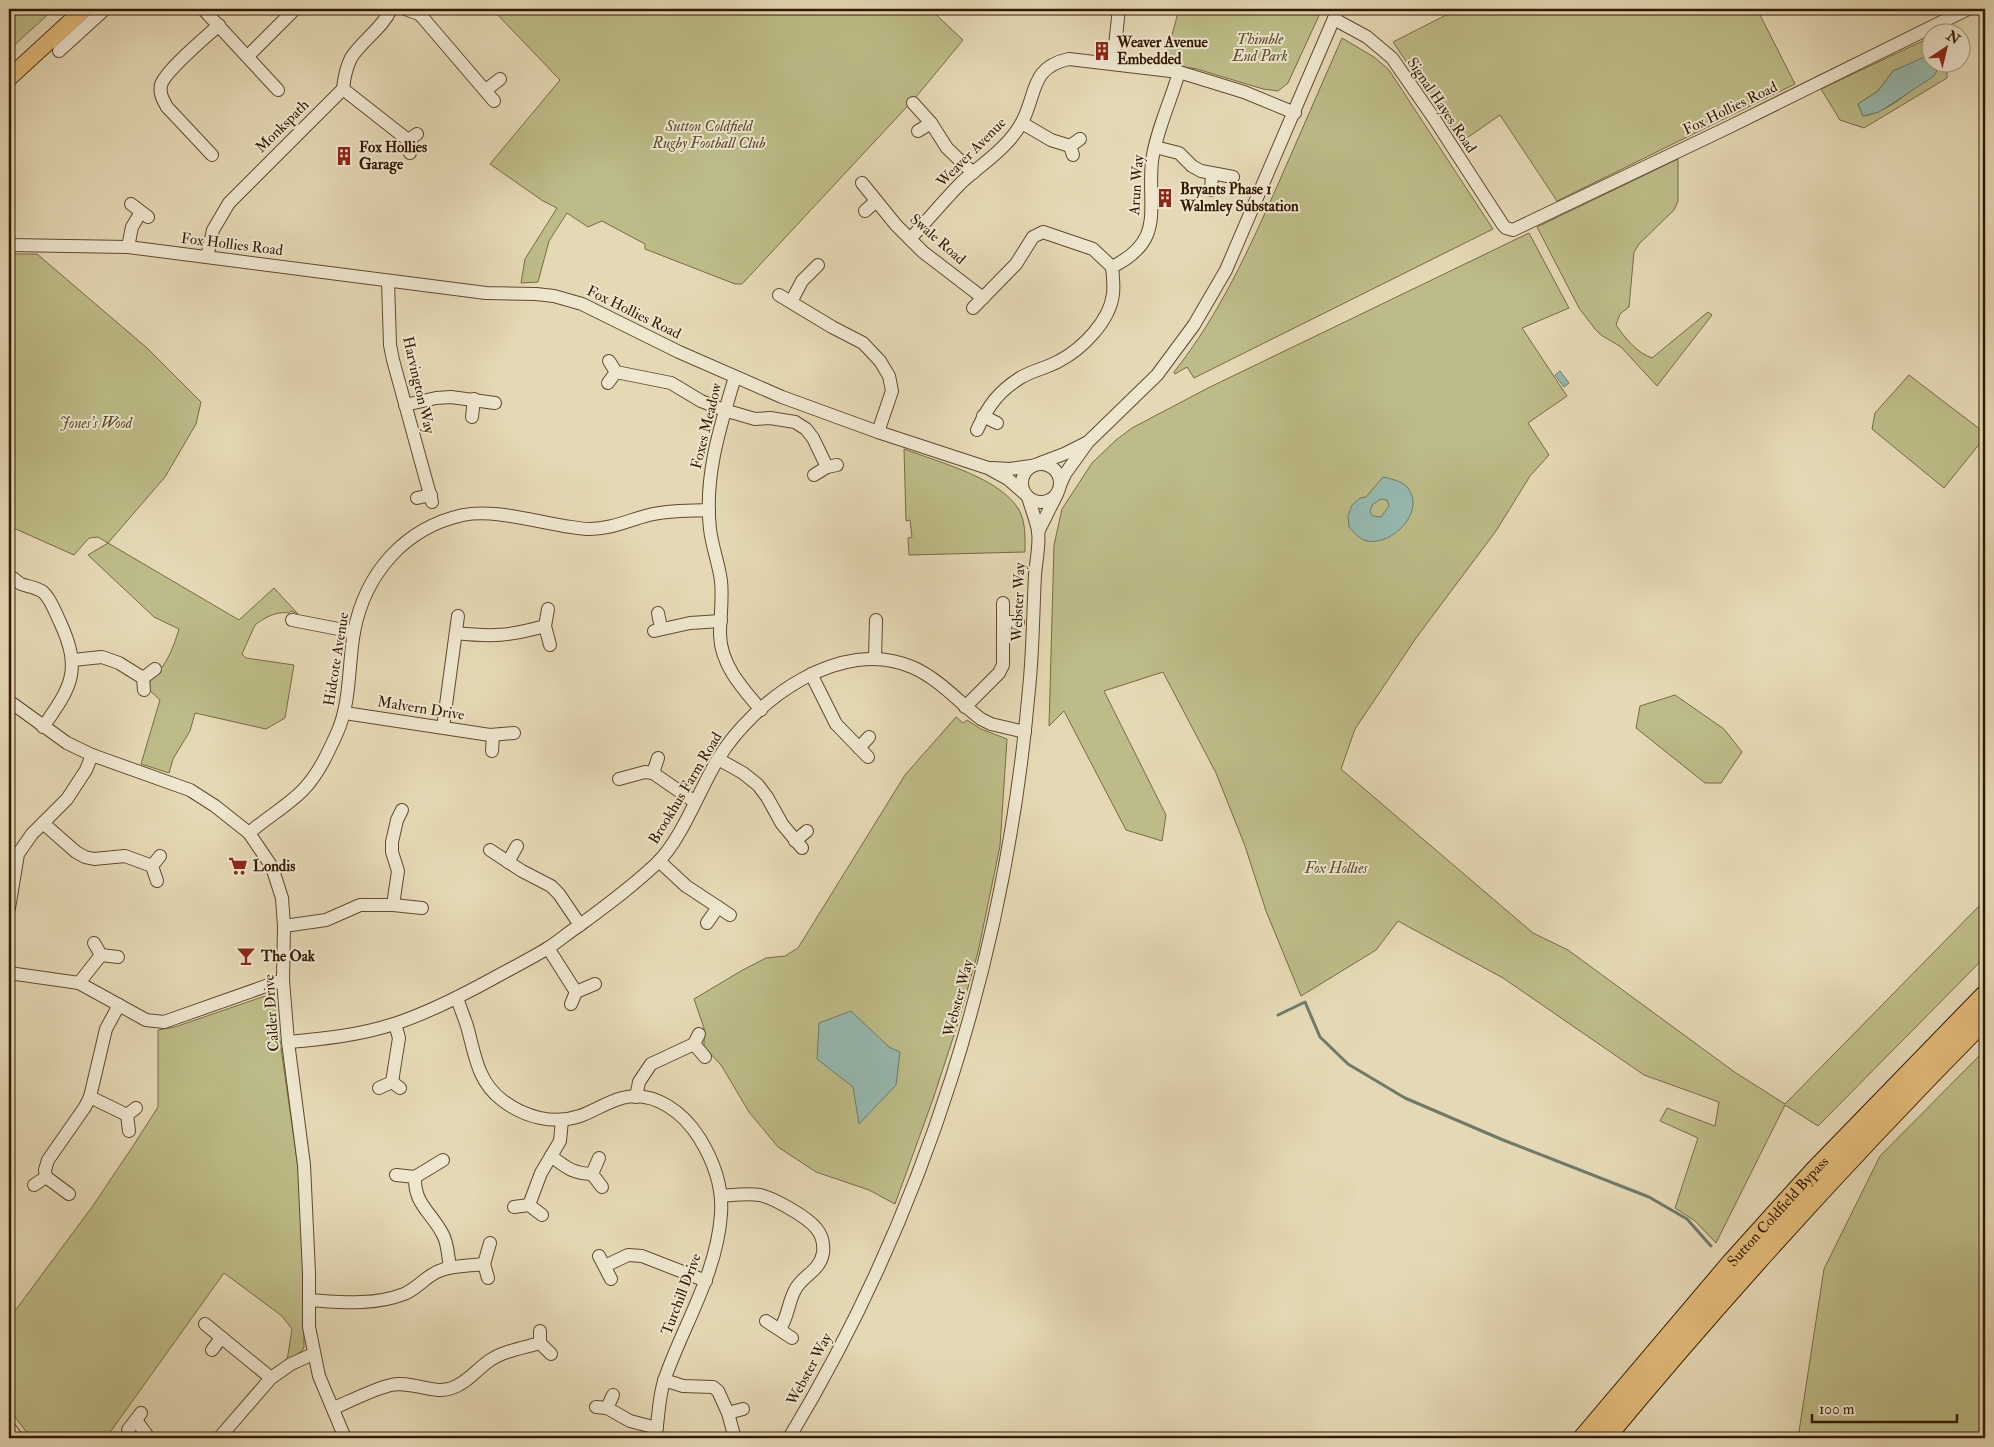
<svg xmlns="http://www.w3.org/2000/svg" width="1994" height="1447" font-family="'IM FELL Double Pica',serif">
<rect width="100%" height="100%" fill="#e5d9b5"/>
<filter id="stains"><feTurbulence type="fractalNoise" baseFrequency=".004" numOctaves="4"/><feColorMatrix values="0 0 0 0 .2 0 0 0 0 .09 0 0 0 0 .02 0 0 0 .5 -.17"/></filter>
<radialGradient id="worn" r=".72"><stop offset=".6" stop-color="#630" stop-opacity="0"/><stop offset="1" stop-color="#630" stop-opacity=".3"/></radialGradient>
<g fill="#bdbc88" stroke="#786a44">
<path d="M9,9H54L9,50Z"/>
<path d="M492,9H930L963,40L916,97L742,284H735L645,249V244L602,221L588,227L567,213L549,241L538,282L521,283L525,259L557,208L543,201L490,164L560,80Z"/>
<path d="M1179,9H1322L1288,83L1278,91L1263,89L1197,69L1164,64Z"/>
<path d="M1458,9H1757L1795,84L1557,201L1500,115L1461,142L1393,42Z"/>
<path d="M1931,37V55L1893,71L1878,91L1858,104L1863,116C1892,112 1917,84 1940,66L1938,63H1947V78L1864,128L1840,120L1821,89Z"/>
<path d="M1342,38L1374,57L1389,70L1493,229L1194,378L1187,367L1175,374L1174,372C1220,314 1249,249 1279,182C1300,134 1321,86 1342,38Z"/>
<path d="M1678,159V201L1674,210L1639,244L1634,252L1629,307L1620,314L1616,325C1626,339 1636,352 1652,358L1708,312L1712,315L1657,386L1621,347L1601,335L1595,329L1579,308L1537,227Z"/>
<path d="M1529,233L1569,308L1522,328L1567,396L1528,423L1549,455L1530,476L1496,531L1416,638L1355,729L1341,769L1533,933L1568,950L1736,1073L1785,1104L1985,900V957L1818,1126L1785,1105L1716,1243L1695,1221L1675,1208L1698,1138L1660,1121L1667,1108L1715,1126L1719,1102L1644,1075L1503,978L1398,921L1376,950L1301,996L1266,911L1245,846L1216,773L1163,672L1104,691L1166,815L1162,841L1126,830L1064,711L1049,726L1054,545L1062,509L1092,463L1116,440L1132,428L1208,388Z"/>
<path d="M9,254H37L147,348L201,402L196,424L165,477L108,543L239,620L274,588L298,614L291,611L289,613C277,611 265,617 255,625L242,654L246,658L294,665L285,718L266,729L195,713L190,731L173,759L169,773L141,764L160,700L147,688C149,679 157,674 163,666C171,654 175,642 179,629L154,617L88,555L108,543L98,537L89,538L74,555L9,526Z"/>
<path d="M1909,375L1985,433V437L1944,488L1872,429L1875,413Z"/>
<path d="M904,449C938,462 1001,478 1019,510C1026,523 1025,538 1025,552L909,555L908,538L912,537L910,520L906,521Z"/>
<path d="M1675,695L1724,729L1742,752L1721,783H1705L1636,728L1640,706Z"/>
<path d="M956,717L963,723L967,720L981,729L1007,739L1000,846L978,952L957,1026L933,1099L895,1204L869,1190L816,1172L778,1147L749,1112L721,1065L704,1047V1028L694,999L741,971L766,958L785,956L798,948L905,775Z"/>
<path d="M265,996L275,1006L298,1167L303,1242L304,1347L302,1351L287,1361L292,1329L282,1316L224,1273L106,1438H31L9,1409V1319L92,1207L133,1146L158,1107V1030L175,1027Z"/>
<path d="M1985,1050V1438H1798L1824,1269L1880,1156Z"/>
</g>
<g fill="#96bab1" stroke="#6e7a6a" fill-rule="evenodd">
<path d="M1931,54L1932,62L1938,63L1940,65L1934,76L1879,112L1863,116L1858,104L1878,91L1893,71Z"/>
<path d="M1560,371L1569,383L1564,387L1555,375Z"/>
<path d="M1383,477C1391,479 1403,481 1408,488C1426,512 1392,546 1367,541C1359,539 1354,532 1349,527L1348,516L1352,505L1360,498L1366,497ZM1381,499L1387,500L1389,506L1381,517L1373,516L1370,512L1372,505Z"/>
<path d="M851,1011L889,1047L900,1052L896,1085L859,1124L853,1087L817,1059L819,1023Z"/>
</g>
<g fill="none" stroke-linecap="round" stroke-linejoin="round">
<path stroke="#6e7a6a" stroke-width="3" d="M1278,1015L1305,1002L1320,1037L1348,1064L1405,1098L1503,1140L1649,1197L1687,1219L1711,1246"/>
<g stroke="#60492d" stroke-width="14">
<g id="minor">
<path d="M203,9L278,90"/>
<path d="M405,9L419,14L423,18L494,101"/>
<path d="M1334,19L1367,37L1392,58L1433,117L1503,225L1506,228L1513,230L1727,128L1968,9"/>
<path d="M59,51L105,9"/>
<path d="M248,56L295,9"/>
<path d="M1113,63L1119,9"/>
<path d="M343,89C344,79 346,68 351,58C362,40 383,28 391,9"/>
<path d="M343,89L408,140"/>
<path d="M486,90L500,79"/>
<path d="M913,103L931,123L918,131"/>
<path d="M931,123L947,148L973,173"/>
<path d="M1022,123L1051,140L1070,146"/>
<path d="M1155,147L1179,153L1192,166L1201,171L1233,177"/>
<path d="M410,153L408,140L417,134"/>
<path d="M212,155L167,107C163,100 159,93 161,85C165,71 206,37 219,25"/>
<path d="M1073,155L1070,146L1080,139"/>
<path d="M862,183L896,225L923,252L983,298"/>
<path d="M1211,190L1212,175"/>
<path d="M131,204L148,217"/>
<path d="M865,211L876,201"/>
<path d="M910,239C927,221 944,200 962,182C982,164 1009,147 1022,122C1037,94 1030,67 1069,59L1179,72L1244,92L1295,113"/>
<path d="M9,245L128,247L486,293L536,294L554,296L582,304L679,352L782,397L878,432L988,468L1008,479L1024,493"/>
<path d="M128,247L132,227L141,212"/>
<path d="M207,257L213,230L229,203L343,89"/>
<path d="M1112,267C1166,240 1147,210 1152,161C1156,131 1171,101 1179,72"/>
<path d="M388,281L390,345L393,360L432,502"/>
<path d="M779,295L832,327L863,343L880,361L889,376L892,391L878,432"/>
<path d="M791,302L802,281L818,265"/>
<path d="M973,308L1016,264L1033,237L1043,232L1093,249L1112,267"/>
<path d="M616,372L671,383L701,401L724,410L755,419L770,418L795,422L806,429L813,438L827,467"/>
<path d="M735,377C720,427 704,476 710,529C712,547 719,564 721,581C723,599 720,617 720,635C721,665 742,688 761,710"/>
<path d="M608,383L616,372L609,361"/>
<path d="M405,405L436,398L451,397L495,403"/>
<path d="M983,416L997,423"/>
<path d="M472,417L474,399"/>
<path d="M977,430C988,406 998,392 1020,378C1033,370 1047,368 1059,361C1082,349 1110,321 1113,294C1114,285 1113,276 1112,267"/>
<path d="M1040,463L1064,454L1086,443"/>
<circle cx="1041" cy="483" r="19"/>
<path d="M992,468L1010,469L1031,466"/>
<path d="M814,475L827,467L837,465"/>
<path d="M1060,485L1065,474L1088,442L1157,375L1194,325L1226,270L1338,9"/>
<path d="M417,498L431,495"/>
<path d="M1038,532L1057,494"/>
<path d="M9,575C13,578 17,582 21,584C29,587 36,587 43,592C51,599 55,612 60,622C82,670 72,686 43,727"/>
<path d="M548,609L545,626L550,645"/>
<path d="M658,613L661,628"/>
<path d="M292,620L354,632"/>
<path d="M1003,622H1018"/>
<path d="M654,631L690,623L721,621"/>
<path d="M456,633C493,637 509,636 545,626"/>
<path d="M875,659L876,620"/>
<path d="M73,660L102,657L119,663L143,678L144,690"/>
<path d="M811,674L836,724L868,757"/>
<path d="M143,678L155,669"/>
<path d="M9,701L67,743L92,755L190,790L215,806L249,833L272,867L282,898L284,926L283,980L288,1042L304,1165L309,1273V1327L319,1376L345,1438"/>
<path d="M965,707L999,673L1003,665V603"/>
<path d="M345,713L490,735L514,733"/>
<path d="M443,727L458,616"/>
<path d="M859,748L869,737"/>
<path d="M492,751L493,735"/>
<path d="M718,759L743,773L758,785L767,797L782,824L802,848"/>
<path d="M653,773L658,758"/>
<path d="M619,779L645,772L653,773L695,802"/>
<path d="M43,823L76,852L85,857L94,859L125,856L152,866"/>
<path d="M249,833C266,818 286,807 302,791C318,775 328,753 337,733C351,702 348,666 354,632C365,574 404,528 463,515C493,509 533,521 564,526C572,527 582,529 590,529C611,529 629,520 649,515C668,510 689,511 709,510"/>
<path d="M795,841L807,831"/>
<path d="M490,850L522,871L551,886L559,894L580,925"/>
<path d="M659,861L686,886L730,915"/>
<path d="M508,862L517,846"/>
<path d="M157,881L152,866L160,856"/>
<path d="M393,905L398,871L392,852V842L397,820L402,810"/>
<path d="M9,908L18,854L32,834L67,799L86,770L92,755"/>
<path d="M707,923L718,907"/>
<path d="M284,926L326,920L360,905H393L422,908"/>
<path d="M94,943L101,955L118,957"/>
<path d="M548,948L576,992"/>
<path d="M9,973L79,983L146,1020L164,1022L283,980"/>
<path d="M79,983L101,955"/>
<path d="M457,998C460,1007 464,1017 467,1026C475,1054 477,1081 502,1100C524,1117 553,1125 580,1116C594,1111 607,1102 622,1098C655,1090 684,1113 700,1139C714,1162 723,1187 721,1214C717,1273 684,1324 665,1378C658,1397 659,1419 655,1438"/>
<path d="M571,1004L576,992L595,984"/>
<path d="M288,1042C324,1039 360,1035 394,1024C428,1013 461,996 492,979C510,969 530,959 548,948C559,941 569,932 580,925C607,905 633,886 657,863C682,839 699,790 718,759C754,700 841,636 912,667C938,678 959,702 981,719L991,724L1025,732"/>
<path d="M694,1044L705,1057"/>
<path d="M392,1082L399,1038L395,1024"/>
<path d="M379,1088L392,1082L400,1088"/>
<path d="M90,1097L127,1115"/>
<path d="M636,1097L639,1082L651,1064L694,1044L699,1034"/>
<path d="M129,1131L127,1115L136,1108"/>
<path d="M551,1156C567,1168 572,1173 592,1174"/>
<path d="M599,1158L592,1174L602,1187"/>
<path d="M396,1175L415,1177C414,1204 431,1212 442,1233C448,1242 448,1257 450,1267"/>
<path d="M415,1177L443,1160"/>
<path d="M34,1185L46,1177"/>
<path d="M69,1194L46,1177L45,1170L48,1160L85,1107L90,1097L106,1029L119,1005"/>
<path d="M721,1196C734,1195 747,1193 760,1195C774,1198 807,1217 816,1228C822,1235 824,1244 823,1253C820,1271 802,1276 795,1290C788,1303 788,1317 780,1329"/>
<path d="M529,1205L541,1173L560,1141L562,1120"/>
<path d="M514,1207L529,1205L542,1215"/>
<path d="M599,1256L611,1279"/>
<path d="M605,1266L628,1255L642,1256L706,1281"/>
<path d="M488,1278L484,1264L490,1243"/>
<path d="M309,1300C340,1302 373,1306 404,1294C417,1289 426,1276 439,1271C453,1265 470,1266 484,1264"/>
<path d="M766,1321L792,1338"/>
<path d="M205,1324L271,1378"/>
<path d="M540,1331V1343L551,1354"/>
<path d="M212,1350L221,1338"/>
<path d="M664,1380L683,1386L713,1387L718,1391L728,1413L734,1435"/>
<path d="M596,1407L607,1408L630,1421L657,1428"/>
<path d="M334,1408C350,1401 374,1389 391,1385C411,1380 432,1395 452,1388C467,1383 476,1370 489,1361C503,1351 523,1348 540,1343"/>
<path d="M607,1408L613,1395"/>
<path d="M728,1413L743,1409"/>
<path d="M136,1420L149,1438"/>
<path d="M9,1427L17,1438"/>
<path d="M128,1430L141,1413"/>
<path d="M219,1438L271,1378L291,1364L313,1354"/>
<path d="M789,1438C926,1211 1006,953 1029,689C1033,651 1033,613 1035,575C1036,561 1040,544 1038,531C1036,519 1031,508 1028,497"/>
</g>
</g>
<g stroke="#331900" stroke-width="18">
<path id="major" d="M9,78L84,9"/>
</g>
<g stroke="#331900" stroke-width="21">
<g id="highway">
<path id="s1" d="M1583,1438L1732,1262L1815,1170L1985,995"/>
<path d="M1605,1438C1725,1293 1853,1153 1985,1019"/>
</g>
</g>
<use href="#minor" stroke="#eee6cf" stroke-width="12"/>
<use href="#major" stroke="#e2bc7a" stroke-width="16"/>
<use href="#highway" stroke="#e2bc7a" stroke-width="19"/>
</g>
<defs>
<g id="building-bare" transform="scale(1.5)"><path d="M-4-6H4V6H1V3H-1V6H-4ZM-2.5-4.3h1.7v1.8h-1.7ZM.8-4.3h1.7v1.8H.8ZM-2.5-1h1.7V.8h-1.7ZM.8-1h1.7V.8H.8Z" fill="#8f2418" stroke="#eee6cf" stroke-width="2.5" paint-order="stroke"/></g>
<g id="supermarket-bare" transform="scale(1.5)"><path d="M-6-5.5h2.5l.6 2H6L4.5 2H-2.5L-4.4-4H-6ZM-1.5 3.2a1.3 1.3 0 1 0 .1 0ZM3 3.2a1.3 1.3 0 1 0 .1 0Z" fill="#8f2418" stroke="#eee6cf" stroke-width="2.5" paint-order="stroke"/></g>
<g id="bar-bare" transform="scale(1.5)"><path d="M-6-5H6L.8 .8V4.5H3.5V6h-7V4.5H-.8V.8Z" fill="#8f2418" stroke="#eee6cf" stroke-width="2.5" paint-order="stroke"/></g>
</defs>
<g fill-rule="evenodd">
<use href="#building-bare" x="1102" y="51"/>
<use href="#building-bare" x="344" y="156"/>
<use href="#building-bare" x="1165" y="198"/>
<use href="#supermarket-bare" x="238" y="866"/>
<use href="#bar-bare" x="246" y="956"/>
</g>
<g text-anchor="middle" stroke-width="4" stroke-linejoin="round" paint-order="stroke">
<g font-size="15" font-style="italic" fill="#5c4a29" stroke="#eee6cf">
<text x="1260" y="44">Thimble<tspan x="1260" dy="17">End Park</tspan></text>
<text x="709" y="131">Sutton Coldfield<tspan x="709" dy="17">Rugby Football Club</tspan></text>
<text x="96" y="428">Jones's Wood</text>
<text x="1336" y="873">Fox Hollies</text>
</g>
<g font-size="15" font-weight="bold" fill="#331900" stroke="#eee6cf" text-anchor="start">
<text x="1117" y="47">Weaver Avenue<tspan x="1117" dy="17">Embedded</tspan></text>
<text x="359" y="152">Fox Hollies<tspan x="359" dy="17">Garage</tspan></text>
<text x="1180" y="194">Bryants Phase 1<tspan x="1180" dy="17">Walmley Substation</tspan></text>
<text x="253" y="871">Londis</text>
<text x="261" y="961">The Oak</text>
</g>
<g font-size="15" fill="#331900" stroke="#eee6cf">
<text transform="translate(1442 105) rotate(56)" y="5">Signal Hayes Road</text>
<text transform="translate(1730 108) rotate(-26)" y="5">Fox Hollies Road</text>
<text transform="translate(282 126) rotate(-45)" y="5">Monkspath</text>
<text transform="translate(971 152) rotate(-45)" y="5">Weaver Avenue</text>
<text transform="translate(1136 185) rotate(-86)" y="5">Arun Way</text>
<text transform="translate(938 239) rotate(41)" y="5">Swale Road</text>
<text transform="translate(232 244) rotate(7)" y="5">Fox Hollies Road</text>
<text transform="translate(634 312) rotate(26)" y="5">Fox Hollies Road</text>
<text transform="translate(419 385) rotate(77)" y="5">Harvington Way</text>
<text transform="translate(706 426) rotate(-76)" y="5">Foxes Meadow</text>
<text transform="translate(1018 602) rotate(-88)" y="5">Webster Way</text>
<text transform="translate(336 659) rotate(-81)" y="5">Hidcote Avenue</text>
<text transform="translate(421 708) rotate(9)" y="5">Malvern Drive</text>
<text transform="translate(685 788) rotate(-59)" y="5">Brookhus Farm Road</text>
<text transform="translate(958 998) rotate(-75)" y="5">Webster Way</text>
<text transform="translate(271 1013) rotate(-94)" y="5">Calder Drive</text>
<text dy="5" stroke="none"><textPath href="#s1" startOffset="299">Sutton Coldfield Bypass</textPath></text>
<text transform="translate(681 1294) rotate(-69)" y="5">Turchill Drive</text>
<text transform="translate(809 1369) rotate(-62)" y="5">Webster Way</text>
</g>
</g>
<rect width="1994" height="1447" fill="none" stroke="#e5d9b5" stroke-width="30"/>
<rect x="10" y="10" width="1974" height="1427" fill="none" stroke="#331900" stroke-width="2.5"/>
<rect x="15" y="15" width="1964" height="1417" fill="none" stroke="#331900"/>
<g transform="translate(1946 48) rotate(35)"><circle r="24" fill="#eee6cf" stroke="#a3947c"/>
<path d="M0-4L9 19L0 12L-9 19Z" fill="#8f2418"/>
<text y="-8" font-size="14" font-weight="bold" text-anchor="middle" fill="#331900">N</text>
</g>
<path d="M1812 1414v8h145v-8" fill="none" stroke="#331900" stroke-width="2.5"/>
<text x="1819" y="1414" font-size="15" fill="#331900" stroke="#eee6cf" stroke-width="4" paint-order="stroke">100 m</text>
<rect width="100%" height="100%" filter="url(#stains)"/>
<rect width="100%" height="100%" fill="url(#worn)"/>
</svg>
